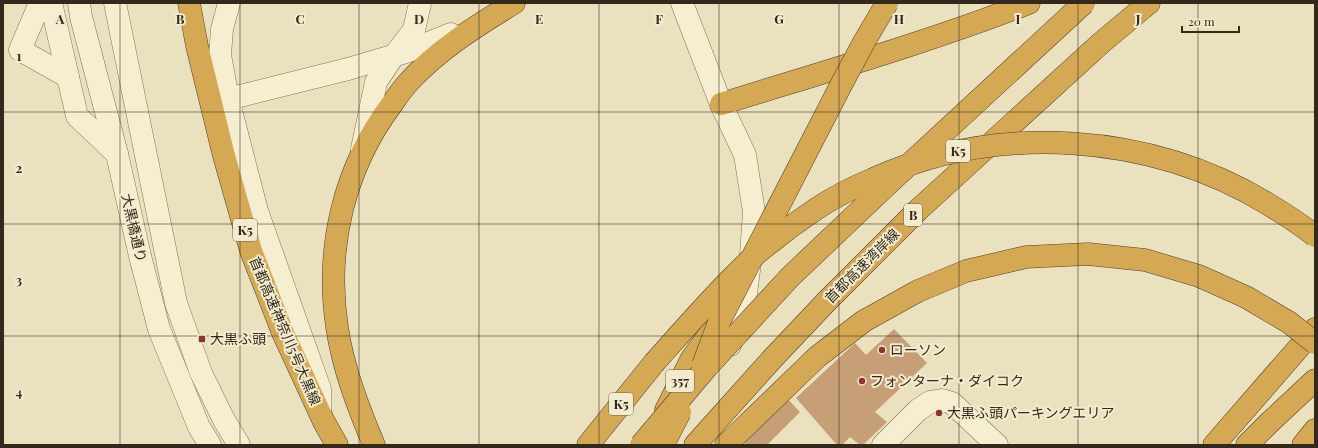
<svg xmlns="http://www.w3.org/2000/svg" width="1318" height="448" font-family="'Playfair Display','Noto Sans JP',serif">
<rect width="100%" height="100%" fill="#eae1bf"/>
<g fill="#c69f77">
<path d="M894,329L927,363L875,412L887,422L863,445H860L850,437L842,445H837L796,398L855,343L866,355Z"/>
<path d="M786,397L800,412L767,445H747L743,441Z"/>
</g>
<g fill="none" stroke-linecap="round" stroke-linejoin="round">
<g stroke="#817259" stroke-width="23">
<g id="minor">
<path d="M40,3L20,50L68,77"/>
<path d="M51,3L77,116L117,154"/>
<path d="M79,3L81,17L117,154L140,256L159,329L199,427L210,445"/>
<path d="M115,3L176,303L201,373L224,420L239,445"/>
<path d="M229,3L222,29L220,55L228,99L257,211L320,389V411"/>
<path d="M682,3L721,104L745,155L754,212L751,255L746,293L730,345"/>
<path d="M228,99L348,69L406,52L451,34"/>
<path d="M362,149L376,82L392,58L414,30L420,3"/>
<path d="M883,445L918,410L930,402L942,400L952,403L997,445"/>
</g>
</g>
<g stroke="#4f402d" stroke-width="23">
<g id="highway">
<path d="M189,3L197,46L224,156L251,251L283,333L324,422L337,445"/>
<path d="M721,104C824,72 929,42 1029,3"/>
<path d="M666,410L692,358L714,328"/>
<path d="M374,445C358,407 343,368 337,327C325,248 344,168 392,104C396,98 401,91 406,85C436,51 476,26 514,3"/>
<path d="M588,445L654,363"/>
<path d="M695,445L773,358L827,301L918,210L1101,43L1149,3"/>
<path d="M726,445L817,357L864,321L918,291L966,271L1026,257L1088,254"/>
<path d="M1214,445L1315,329"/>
<path d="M1247,445L1270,422L1315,380"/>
<path d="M1303,445L1315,430"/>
</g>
</g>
<use href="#minor" stroke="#f6eed1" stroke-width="22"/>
<use href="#highway" stroke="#d5a854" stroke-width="22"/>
<g stroke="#4f402d" stroke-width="23" stroke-linecap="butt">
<g id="highway-bridge">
<path d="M1088,254L1145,260L1199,276L1246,297L1290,323L1315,343"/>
<path d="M654,363C679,335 704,306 731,279C739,271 747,263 755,255C774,239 795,223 816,209C834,197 854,187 873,179C998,122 1151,133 1268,204C1284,214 1301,224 1315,236"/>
<path d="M703,365L719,322L840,87L864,42L887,3"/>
<path d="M641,445L707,367L790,277L888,184L1084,3"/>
<path d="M663,445L680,412"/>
</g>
</g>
<use href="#highway-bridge" stroke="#d5a854" stroke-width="22"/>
</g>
<path fill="none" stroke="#32291c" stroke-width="1" stroke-opacity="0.55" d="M120,3V445M240,3V445M359,3V445M479,3V445M599,3V445M719,3V445M839,3V445M959,3V445M1078,3V445M1198,3V445M3,112H1315M3,224H1315M3,336H1315"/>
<g fill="#8c352d" stroke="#f2ebce" stroke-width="1.5">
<rect x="198" y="335" width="8" height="8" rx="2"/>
<circle cx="882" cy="350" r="4"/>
<circle cx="862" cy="381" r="4"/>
<circle cx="939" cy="413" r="4"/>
</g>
<g text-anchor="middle" stroke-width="4" stroke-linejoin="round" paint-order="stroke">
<g fill="#f2ebce" stroke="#6c6351" stroke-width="1">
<rect x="946" y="140" width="24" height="22" rx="3"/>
<rect x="904" y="204" width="18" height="22" rx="3"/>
<rect x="233" y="219" width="24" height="22" rx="3"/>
<rect x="666" y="370" width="28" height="22" rx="3"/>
<rect x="609" y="393" width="24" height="22" rx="3"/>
</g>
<g font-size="13" font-weight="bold" fill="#32291c">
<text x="958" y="156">K5</text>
<text x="913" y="220">B</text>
<text x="245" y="235">K5</text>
<text x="680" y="386">357</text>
<text x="621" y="409">K5</text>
</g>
<g font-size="14" fill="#32291c" stroke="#f2ebce">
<text transform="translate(134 228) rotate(77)" y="5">大黒橋通り</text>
<text transform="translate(862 266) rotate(-45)" y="5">首都高速湾岸線</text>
<text transform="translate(285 331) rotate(67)" y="5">首都高速神奈川5号大黒線</text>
</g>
<g font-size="14" fill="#32291c" stroke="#f2ebce" text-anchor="start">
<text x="210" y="344">大黒ふ頭</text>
<text x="890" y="355">ローソン</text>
<text x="870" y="386">フォンターナ・ダイコク</text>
<text x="947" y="418">大黒ふ頭パーキングエリア</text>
</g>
</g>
<g font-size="13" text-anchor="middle" font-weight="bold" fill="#32291c" stroke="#f2ebce" stroke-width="4" stroke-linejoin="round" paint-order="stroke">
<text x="60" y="24">A</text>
<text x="180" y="24">B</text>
<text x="300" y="24">C</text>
<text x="419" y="24">D</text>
<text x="539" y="24">E</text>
<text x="659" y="24">F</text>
<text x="779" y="24">G</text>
<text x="899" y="24">H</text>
<text x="1018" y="24">I</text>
<text x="1138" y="24">J</text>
<text x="19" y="61">1</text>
<text x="19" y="173">2</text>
<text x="19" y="285">3</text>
<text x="19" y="397">4</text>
</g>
<rect width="1318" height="448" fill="none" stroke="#32291c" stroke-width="8"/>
<path d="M1182 26v6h57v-6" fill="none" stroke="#32291c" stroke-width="2"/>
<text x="1188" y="26" font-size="12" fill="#32291c" stroke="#f2ebce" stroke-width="3" paint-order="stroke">20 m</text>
</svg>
